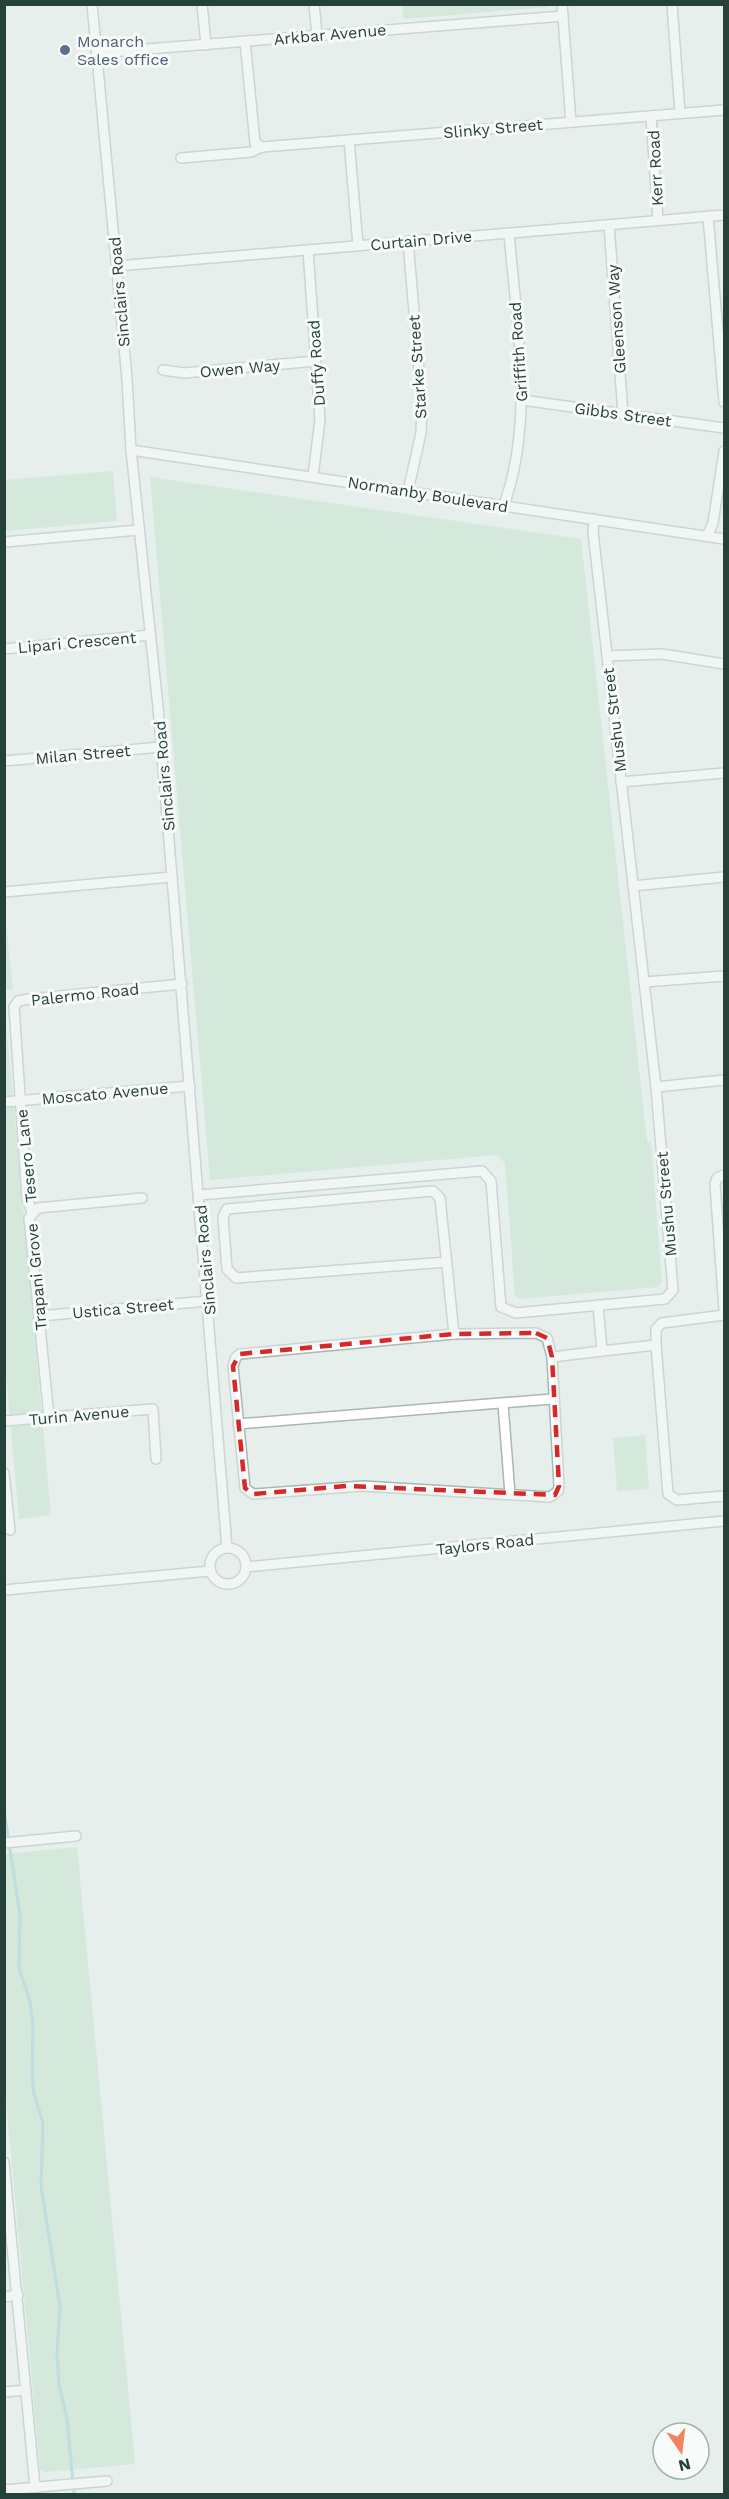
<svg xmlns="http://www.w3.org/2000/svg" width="729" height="2499" font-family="'Work Sans',sans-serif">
<rect width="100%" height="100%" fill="#e6efeb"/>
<g fill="#bfe0c8">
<path d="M402,5V4L549,5L547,7L404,19Z"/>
<path d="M113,471L117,521L5,531V480Z"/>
<path d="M150,477L581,539L647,1142H651L662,1282L658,1287L519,1299L515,1295L505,1163L496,1155L210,1180Z"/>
<path d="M4,908L13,989L5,990H4Z"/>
<path d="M4,1001L51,1515L19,1519L4,1352Z"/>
<path d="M645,1435L649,1489L617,1491L613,1438Z"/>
<path d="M77,1847L135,2464L45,2472L40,2469L5,2088V1854Z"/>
</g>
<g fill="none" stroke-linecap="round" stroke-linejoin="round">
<path stroke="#8ec9d4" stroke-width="3" d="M4,1809L20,1916L19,1968L30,2001L33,2028L32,2073L34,2094L43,2123L41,2186L60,2306L57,2353L59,2385L67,2419L74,2494"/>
<g stroke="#a8b8b2" stroke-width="12">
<g id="minor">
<path d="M92,4L127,379L131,450L158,707L227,1548"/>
<path d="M202,4L206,45"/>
<path d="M314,4L317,35"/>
<path d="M562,4L571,122"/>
<path d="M672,4L680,113"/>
<path d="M245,41L255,143L262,147L724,110"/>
<path d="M97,53L563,16"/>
<path d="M651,116L658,220"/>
<path d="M349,140L358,245"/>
<path d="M181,158L251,152L262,147"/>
<path d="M708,216L724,402"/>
<path d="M609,225L623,414"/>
<path d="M408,241L422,406L421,433L408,491"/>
<path d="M308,250L320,420L313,476"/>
<path d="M117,266L724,215"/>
<path d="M163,370L184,373L316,361"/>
<path d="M522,400L724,428"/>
<path d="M131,450L724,539"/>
<path d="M504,505C535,419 516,322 509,233"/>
<path d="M707,536L713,523L724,451"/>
<path d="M4,542L139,530"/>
<path d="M4,649L150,635"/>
<path d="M607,656L662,654L724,664"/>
<path d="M4,761L161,747"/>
<path d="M621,782L724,773"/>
<path d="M633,886L724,877"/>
<path d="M4,892L172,877"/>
<path d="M644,982L724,976"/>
<path d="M656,1087L724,1080"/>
<path d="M4,1102L190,1086"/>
<path d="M724,1175L717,1178L715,1184L724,1309"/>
<path d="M199,1195L482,1171L491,1181L501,1307L516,1313L665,1299L673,1290L656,1087L593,532L594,519"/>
<path d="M32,1212L27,1198L14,1007L18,1001L29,999L182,984"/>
<path d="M447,1262L236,1278L227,1269L223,1217L227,1209L433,1191L440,1198L454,1334"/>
<path d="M598,1305L602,1351L656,1345V1329L662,1323L724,1315"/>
<path d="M39,1316L208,1301"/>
<path d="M656,1345L668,1494L677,1500L724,1496"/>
<path d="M552,1357L547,1338L536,1333L454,1334L240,1354L236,1357L233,1366L245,1488L253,1494L363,1486L550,1497L558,1491L559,1486L552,1357L602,1351"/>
<path d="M503,1404L510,1494"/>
<path d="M49,1417L29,1218L38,1208L142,1198"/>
<path d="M4,1421L153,1409L156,1459"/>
<path d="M238,1424L552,1399"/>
<path d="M4,1473L10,1530"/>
<circle cx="228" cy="1566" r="18"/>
<path d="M246,1567L724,1521"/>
<path d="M4,1590L210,1571"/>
<path d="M4,1843L76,1836"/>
<path d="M4,2162L35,2487"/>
<path d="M4,2297L18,2295"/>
<path d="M4,2392L26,2390"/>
<path d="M4,2490L107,2481"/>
</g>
</g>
<use href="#minor" stroke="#fff" stroke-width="9"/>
</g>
<path d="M0 0H729V2499H0ZM536,1333L547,1338L552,1357L559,1486L555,1495L347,1486L253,1494L245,1488L233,1366L240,1354L454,1334Z" fill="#e6efeb" fill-opacity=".55" fill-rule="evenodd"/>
<path fill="none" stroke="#d62828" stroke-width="4.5" stroke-dasharray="12 8" stroke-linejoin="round" d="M536,1333L547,1338L552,1357L559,1486L555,1495L347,1486L253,1494L245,1488L233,1366L240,1354L454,1334Z"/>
<circle fill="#5c6f8a" stroke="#f7fbf9" stroke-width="2" cx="65" cy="50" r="6"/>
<g text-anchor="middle" stroke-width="6" stroke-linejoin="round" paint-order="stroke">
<g font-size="16" fill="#24423a" stroke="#f7fbf9">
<text transform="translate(330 34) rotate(-5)" y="6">Arkbar Avenue</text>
<text transform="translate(493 128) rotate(-5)" y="6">Slinky Street</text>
<text transform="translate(655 168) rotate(-93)" y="6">Kerr Road</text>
<text transform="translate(421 240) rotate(-5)" y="6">Curtain Drive</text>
<text transform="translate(119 292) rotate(-95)" y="6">Sinclairs Road</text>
<text transform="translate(616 319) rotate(-94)" y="6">Gleenson Way</text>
<text transform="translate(518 352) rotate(-94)" y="6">Griffith Road</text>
<text transform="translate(316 363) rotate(-94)" y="6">Duffy Road</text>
<text transform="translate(417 367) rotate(-94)" y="6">Starke Street</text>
<text transform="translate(240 368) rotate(-5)" y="6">Owen Way</text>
<text transform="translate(623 414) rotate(8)" y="6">Gibbs Street</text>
<text transform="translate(428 494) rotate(9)" y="6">Normanby Boulevard</text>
<text transform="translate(77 642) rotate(-5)" y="6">Lipari Crescent</text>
<text transform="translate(614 720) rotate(-97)" y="6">Mushu Street</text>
<text transform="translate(83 754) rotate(-5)" y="6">Milan Street</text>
<text transform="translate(164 776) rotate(-95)" y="6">Sinclairs Road</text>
<text transform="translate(85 994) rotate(-6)" y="6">Palermo Road</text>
<text transform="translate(105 1093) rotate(-5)" y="6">Moscato Avenue</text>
<text transform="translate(26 1156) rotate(-96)" y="6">Tesero Lane</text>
<text transform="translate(666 1204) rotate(-95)" y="6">Mushu Street</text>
<text transform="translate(205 1260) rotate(-95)" y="6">Sinclairs Road</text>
<text transform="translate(36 1277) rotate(-95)" y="6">Trapani Grove</text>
<text transform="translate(123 1308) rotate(-5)" y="6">Ustica Street</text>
<text transform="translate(79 1415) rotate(-5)" y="6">Turin Avenue</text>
<text transform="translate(485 1544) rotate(-6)" y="6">Taylors Road</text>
</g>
<g font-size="16" fill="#4e5e75" stroke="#f7fbf9" text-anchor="start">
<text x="77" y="47">Monarch<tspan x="77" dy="18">Sales office</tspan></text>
</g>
</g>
<rect width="729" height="2499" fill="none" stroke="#24423a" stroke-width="12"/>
<g transform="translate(681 2451) rotate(166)"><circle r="28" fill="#f7fbf9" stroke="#a3b1ad" stroke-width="1.5"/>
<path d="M0-4.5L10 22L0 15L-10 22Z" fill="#f4845f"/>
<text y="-9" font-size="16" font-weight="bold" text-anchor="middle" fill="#24423a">N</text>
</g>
</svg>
